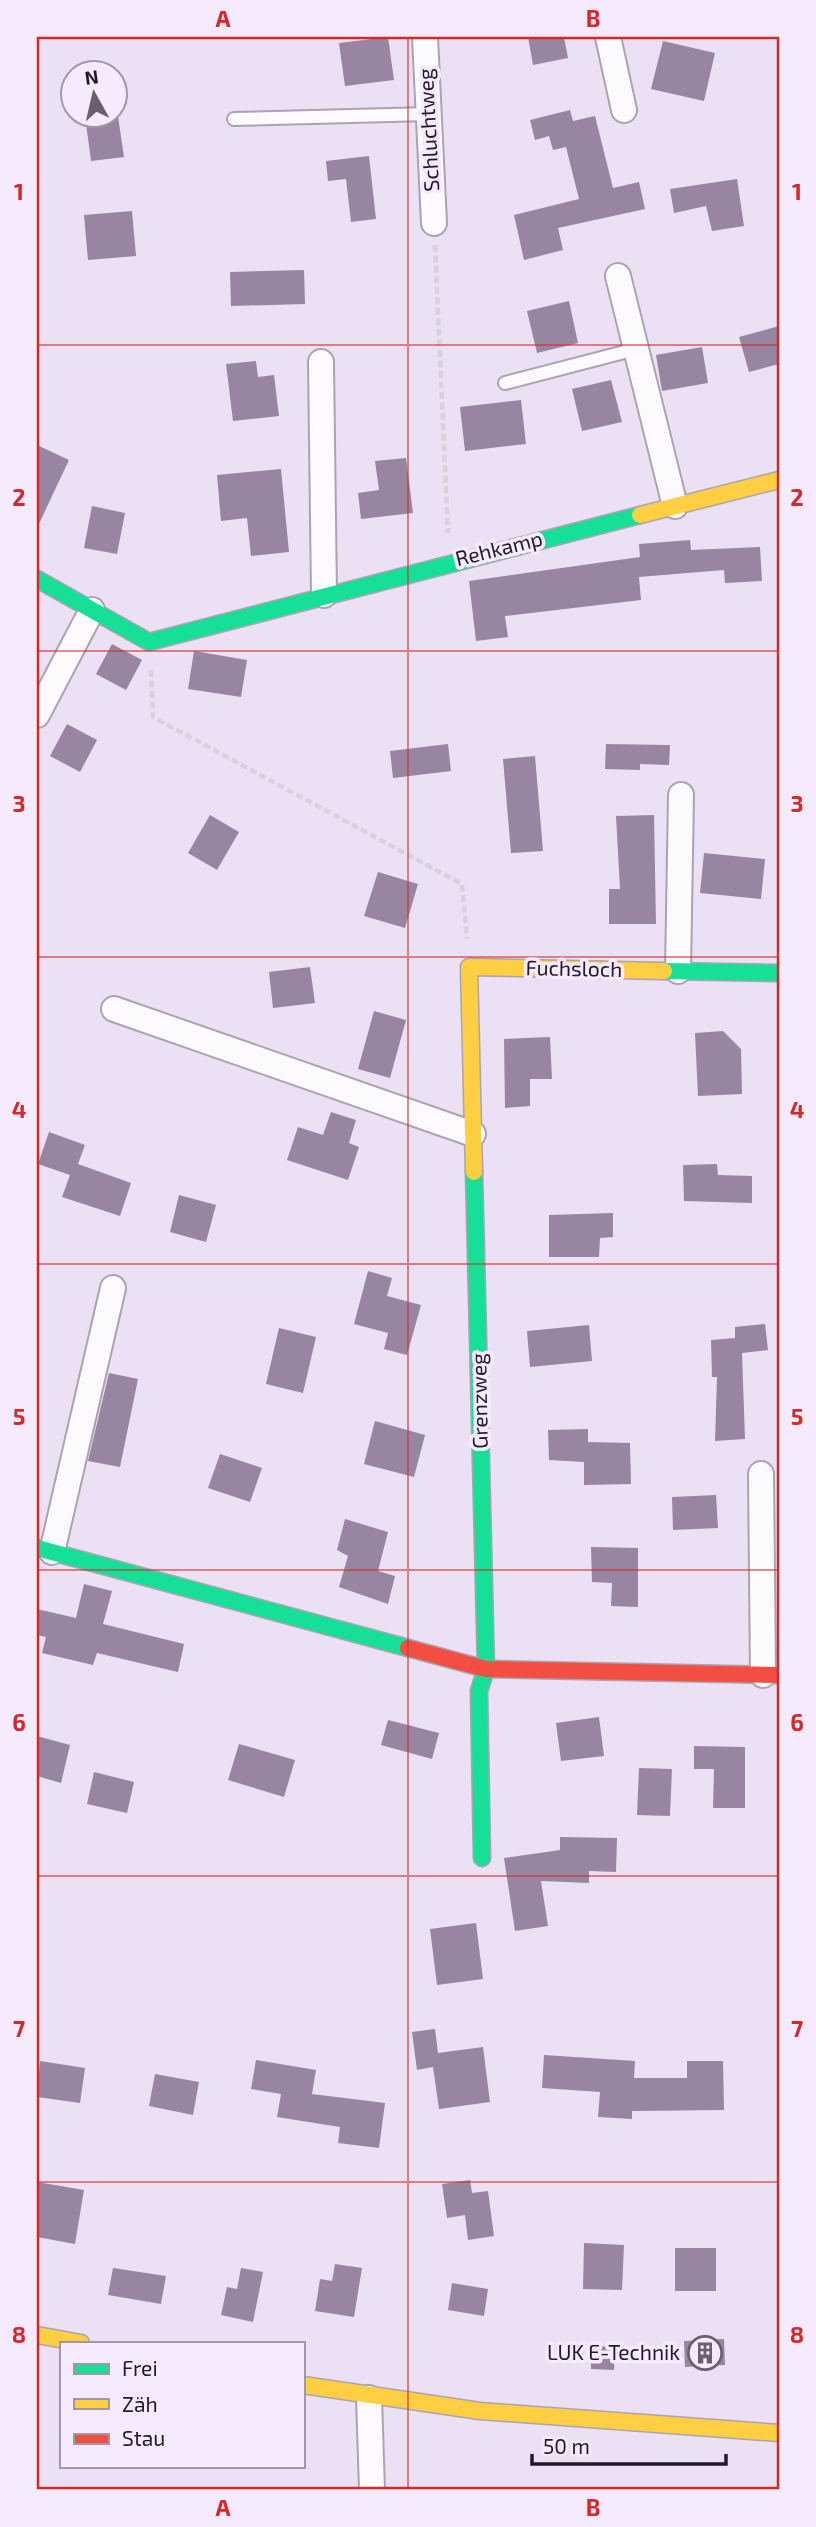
<svg xmlns="http://www.w3.org/2000/svg" width="816" height="2527" font-family="'Exo 2',sans-serif">
<rect width="100%" height="100%" fill="#ece1f4"/>
<g fill="#9785a2">
<path d="M388,37L394,80L345,86L339,43Z"/>
<path d="M528,37H564L568,58L533,65Z"/>
<path d="M663,41L715,53L704,101L651,89Z"/>
<path d="M570,110L573,121L595,116L613,188L639,182L645,209L558,228L563,250L524,260L514,215L579,199L566,147L553,150L549,136L535,140L530,120Z"/>
<path d="M85,116H118L124,157L91,161Z"/>
<path d="M369,156L376,219L351,222L346,179L328,181L326,161Z"/>
<path d="M737,179L744,226L712,231L706,206L674,213L670,189Z"/>
<path d="M132,211L136,256L88,260L84,215Z"/>
<path d="M304,270L305,304L231,306L230,272Z"/>
<path d="M569,301L578,343L537,353L527,311Z"/>
<path d="M779,326V364L749,372L739,337Z"/>
<path d="M702,347L708,383L662,391L656,355Z"/>
<path d="M256,361L258,377L274,375L279,416L233,421L226,364Z"/>
<path d="M611,380L622,422L582,431L572,389Z"/>
<path d="M521,400L526,444L465,451L460,407Z"/>
<path d="M37,445L69,460L37,528Z"/>
<path d="M406,458L413,513L361,519L358,493L379,490L375,461Z"/>
<path d="M281,469L289,552L251,556L247,518L221,521L217,475Z"/>
<path d="M92,506L125,513L117,554L84,548Z"/>
<path d="M690,540L691,550L760,547L762,581L725,583L724,570L639,577L641,600L505,616L508,637L476,641L469,581L640,557L639,544Z"/>
<path d="M112,644L142,660L126,690L96,674Z"/>
<path d="M194,651L247,660L241,697L188,689Z"/>
<path d="M67,724L97,740L80,772L50,756Z"/>
<path d="M448,744L451,771L393,778L390,751Z"/>
<path d="M606,744L670,745L669,765L640,764V770L605,769Z"/>
<path d="M535,756L543,851L511,853L503,759Z"/>
<path d="M210,815L239,832L217,870L188,853Z"/>
<path d="M654,815L656,924H609V889H620L616,816Z"/>
<path d="M704,853L765,859L761,899L700,893Z"/>
<path d="M378,872L418,884L405,928L364,916Z"/>
<path d="M310,967L315,1003L273,1008L269,972Z"/>
<path d="M374,1011L406,1020L390,1078L358,1069Z"/>
<path d="M723,1031L741,1049L742,1094L698,1096L695,1033Z"/>
<path d="M550,1037L552,1079H530V1106L505,1108L504,1039Z"/>
<path d="M331,1112L356,1120L349,1143L359,1147L348,1180L287,1160L298,1127L323,1135Z"/>
<path d="M49,1132L85,1145L78,1164L131,1183L120,1216L62,1197L70,1175L38,1164Z"/>
<path d="M717,1164L718,1175L752,1176V1203L684,1201L683,1165Z"/>
<path d="M179,1195L216,1205L206,1242L170,1232Z"/>
<path d="M613,1213V1237L600,1238L599,1257H549V1215Z"/>
<path d="M368,1271L392,1278L387,1296L421,1305L407,1355L384,1349L388,1333L354,1324Z"/>
<path d="M765,1324L768,1350L742,1353L745,1439L715,1441L717,1377H712L711,1340L735,1338V1327Z"/>
<path d="M589,1325L592,1361L530,1367L527,1331Z"/>
<path d="M279,1328L316,1337L303,1393L266,1384Z"/>
<path d="M109,1373L138,1379L120,1467L88,1461Z"/>
<path d="M375,1421L425,1435L414,1477L364,1464Z"/>
<path d="M588,1429V1442L630,1443L631,1484L584,1485V1462L549,1460L548,1430Z"/>
<path d="M220,1454L262,1468L250,1502L208,1488Z"/>
<path d="M716,1495L718,1528L673,1530L672,1497Z"/>
<path d="M345,1519L388,1532L378,1571L395,1576L388,1604L339,1587L348,1556L337,1550Z"/>
<path d="M591,1547L638,1548V1607L611,1606L612,1583L592,1582Z"/>
<path d="M84,1584L112,1591L103,1624L184,1644L178,1672L97,1653L93,1665L42,1653L46,1637L37,1635V1609L76,1618Z"/>
<path d="M599,1717L604,1756L561,1761L556,1723Z"/>
<path d="M388,1720L439,1733L432,1759L381,1745Z"/>
<path d="M37,1736L70,1745L61,1783L37,1776Z"/>
<path d="M239,1744L295,1760L284,1797L228,1780Z"/>
<path d="M694,1746L745,1747V1808H713L714,1769H694Z"/>
<path d="M639,1768L672,1769L670,1816L637,1815Z"/>
<path d="M94,1772L134,1782L127,1813L87,1804Z"/>
<path d="M560,1837L617,1838L616,1872L589,1871V1883L541,1881L548,1926L515,1931L504,1858L560,1850Z"/>
<path d="M476,1923L483,1979L437,1985L430,1929Z"/>
<path d="M435,2029L438,2053L483,2047L490,2102L439,2109L433,2067L417,2070L412,2032Z"/>
<path d="M544,2055L635,2061L634,2078H687V2061H723L724,2110L632,2111V2119L598,2117L600,2092L542,2088Z"/>
<path d="M256,2060L316,2070L312,2094L385,2103L379,2148L338,2143L340,2127L277,2117L281,2094L251,2089Z"/>
<path d="M40,2061L85,2068L80,2103L37,2097Z"/>
<path d="M155,2074L199,2082L193,2115L149,2106Z"/>
<path d="M470,2180L472,2193L488,2191L494,2236L468,2240L465,2215L447,2218L442,2184Z"/>
<path d="M37,2182L84,2190L75,2244L37,2237Z"/>
<path d="M584,2243L624,2245L622,2290L583,2289Z"/>
<rect x="675" y="2248" width="41" height="43"/>
<path d="M335,2264L362,2268L354,2317L315,2311L320,2279L332,2281Z"/>
<path d="M113,2268L166,2276L161,2304L108,2295Z"/>
<path d="M241,2268L263,2272L253,2322L221,2315L227,2287L237,2289Z"/>
<path d="M452,2283L488,2289L484,2316L448,2310Z"/>
<path d="M724,2339L725,2365L685,2367L684,2341Z"/>
<path d="M591,2346L615,2347L614,2370L591,2369Z"/>
</g>
<g fill="none" stroke-linecap="round" stroke-linejoin="round">
<g stroke="#aba3b1" stroke-width="16">
<g id="lane">
<path d="M234,119L429,114"/>
<path d="M505,383L636,349"/>
</g>
</g>
<g stroke="#aba3b1" stroke-width="28">
<g id="street">
<path d="M425,37L434,223"/>
<path d="M608,37L624,110"/>
<path d="M618,276L675,506"/>
<path d="M321,362L324,595"/>
<path d="M37,715L92,610"/>
<path d="M678,971L681,795"/>
<path d="M114,1009L473,1134"/>
<path d="M761,1474L763,1675"/>
<path d="M52,1552L113,1288"/>
<path d="M369,2398L372,2490"/>
</g>
</g>
<g stroke="#aba3b1" stroke-width="19">
<g id="fast">
<path d="M37,579L149,642L640,515"/>
<path d="M664,971L779,973"/>
<path d="M474,1172L486,1669L479,1691L482,1858"/>
<path d="M37,1548L408,1648"/>
</g>
</g>
<g stroke="#aba3b1" stroke-width="19">
<g id="slow">
<path d="M640,515L779,480"/>
<path d="M474,1172L469,967L664,971"/>
<path d="M37,2335L81,2343"/>
<path d="M303,2385L480,2411L779,2433"/>
</g>
</g>
<g stroke="#aba3b1" stroke-width="19">
<path id="jam" d="M408,1648L486,1669L779,1675"/>
</g>
<g stroke="#d7d3da" stroke-width="4.5" stroke-dasharray="7 3.5" stroke-linecap="butt">
<path d="M435,245L448,533"/>
<path d="M151,670L153,717L462,884L467,939"/>
</g>
<use href="#lane" stroke="#fcfafd" stroke-width="12"/>
<use href="#street" stroke="#fcfafd" stroke-width="24"/>
<use href="#fast" stroke="#16e098" stroke-width="16"/>
<use href="#slow" stroke="#ffcf43" stroke-width="16"/>
<use href="#jam" stroke="#f24e42" stroke-width="16"/>
</g>
<path fill="none" stroke="#d62828" stroke-width="2" stroke-opacity="0.55" d="M408,37V2490M37,345H779M37,651H779M37,957H779M37,1264H779M37,1570H779M37,1876H779M37,2182H779"/>
<defs>
<g id="building-ring" transform="scale(1.75)"><circle r="9.5" fill="#f6eaff" stroke="#69606f" stroke-width="1.5"/><path d="M-4-6H4V6H1V3H-1V6H-4ZM-2.5-4.3h1.7v1.8h-1.7ZM.8-4.3h1.7v1.8H.8ZM-2.5-1h1.7V.8h-1.7ZM.8-1h1.7V.8H.8Z" fill="#69606f"/></g>
</defs>
<g fill-rule="evenodd">
<use href="#building-ring" x="705" y="2353"/>
</g>
<g text-anchor="middle" stroke-width="7" stroke-linejoin="round" paint-order="stroke">
<g font-size="21" fill="#221a27" stroke="#f6eaff">
<text transform="translate(429 130) rotate(-93)" y="7">Schluchtweg</text>
<text transform="translate(499 549) rotate(-14)" y="7">Rehkamp</text>
<text transform="translate(574 969) rotate(1)" y="7">Fuchsloch</text>
<text transform="translate(480 1401) rotate(-91)" y="7">Grenzweg</text>
</g>
<g font-size="21" fill="#221a27" stroke="#f6eaff" text-anchor="end">
<text x="680" y="2360">LUK E-Technik</text>
</g>
</g>
<rect width="816" height="2527" fill="none" stroke="#f6eaff" stroke-width="77"/>
<rect x="60" y="2342" width="245" height="126" fill="#f6eaff" stroke="#a197a9" stroke-width="2"/>
<rect x="74" y="2364" width="35" height="10" fill="#16e098" stroke="#a197a9" stroke-width="2"/>
<text x="122" y="2376" font-size="21" fill="#221a27">Frei</text>
<rect x="74" y="2399" width="35" height="10" fill="#ffcf43" stroke="#a197a9" stroke-width="2"/>
<text x="122" y="2412" font-size="21" fill="#221a27">Zäh</text>
<rect x="74" y="2434" width="35" height="10" fill="#f24e42" stroke="#a197a9" stroke-width="2"/>
<text x="122" y="2446" font-size="21" fill="#221a27">Stau</text>
<g transform="translate(94 94) rotate(352)"><circle r="33" fill="#f6eaff" stroke="#a197a9" stroke-width="2"/>
<path d="M0-5L12 26L0 18L-12 26Z" fill="#69606f"/>
<text y="-10" font-size="19" font-weight="bold" text-anchor="middle" fill="#221a27">N</text>
</g>
<path d="M532 2454v10h194v-10" fill="none" stroke="#221a27" stroke-width="3.5"/>
<text x="543" y="2454" font-size="21" fill="#221a27" stroke="#f6eaff" stroke-width="5" paint-order="stroke">50 m</text>
<rect x="38" y="38" width="740" height="2450" fill="none" stroke="#d62828" stroke-width="2.5"/>
<g font-size="23" text-anchor="middle" font-weight="bold" fill="#d62828">
<text x="223" y="27">A</text>
<text x="593" y="27">B</text>
<text x="19" y="200">1</text>
<text x="797" y="200">1</text>
<text x="19" y="506">2</text>
<text x="797" y="506">2</text>
<text x="19" y="812">3</text>
<text x="797" y="812">3</text>
<text x="19" y="1118">4</text>
<text x="797" y="1118">4</text>
<text x="19" y="1425">5</text>
<text x="797" y="1425">5</text>
<text x="19" y="1731">6</text>
<text x="797" y="1731">6</text>
<text x="19" y="2037">7</text>
<text x="797" y="2037">7</text>
<text x="19" y="2343">8</text>
<text x="797" y="2343">8</text>
<text x="223" y="2516">A</text>
<text x="593" y="2516">B</text>
</g>
</svg>
